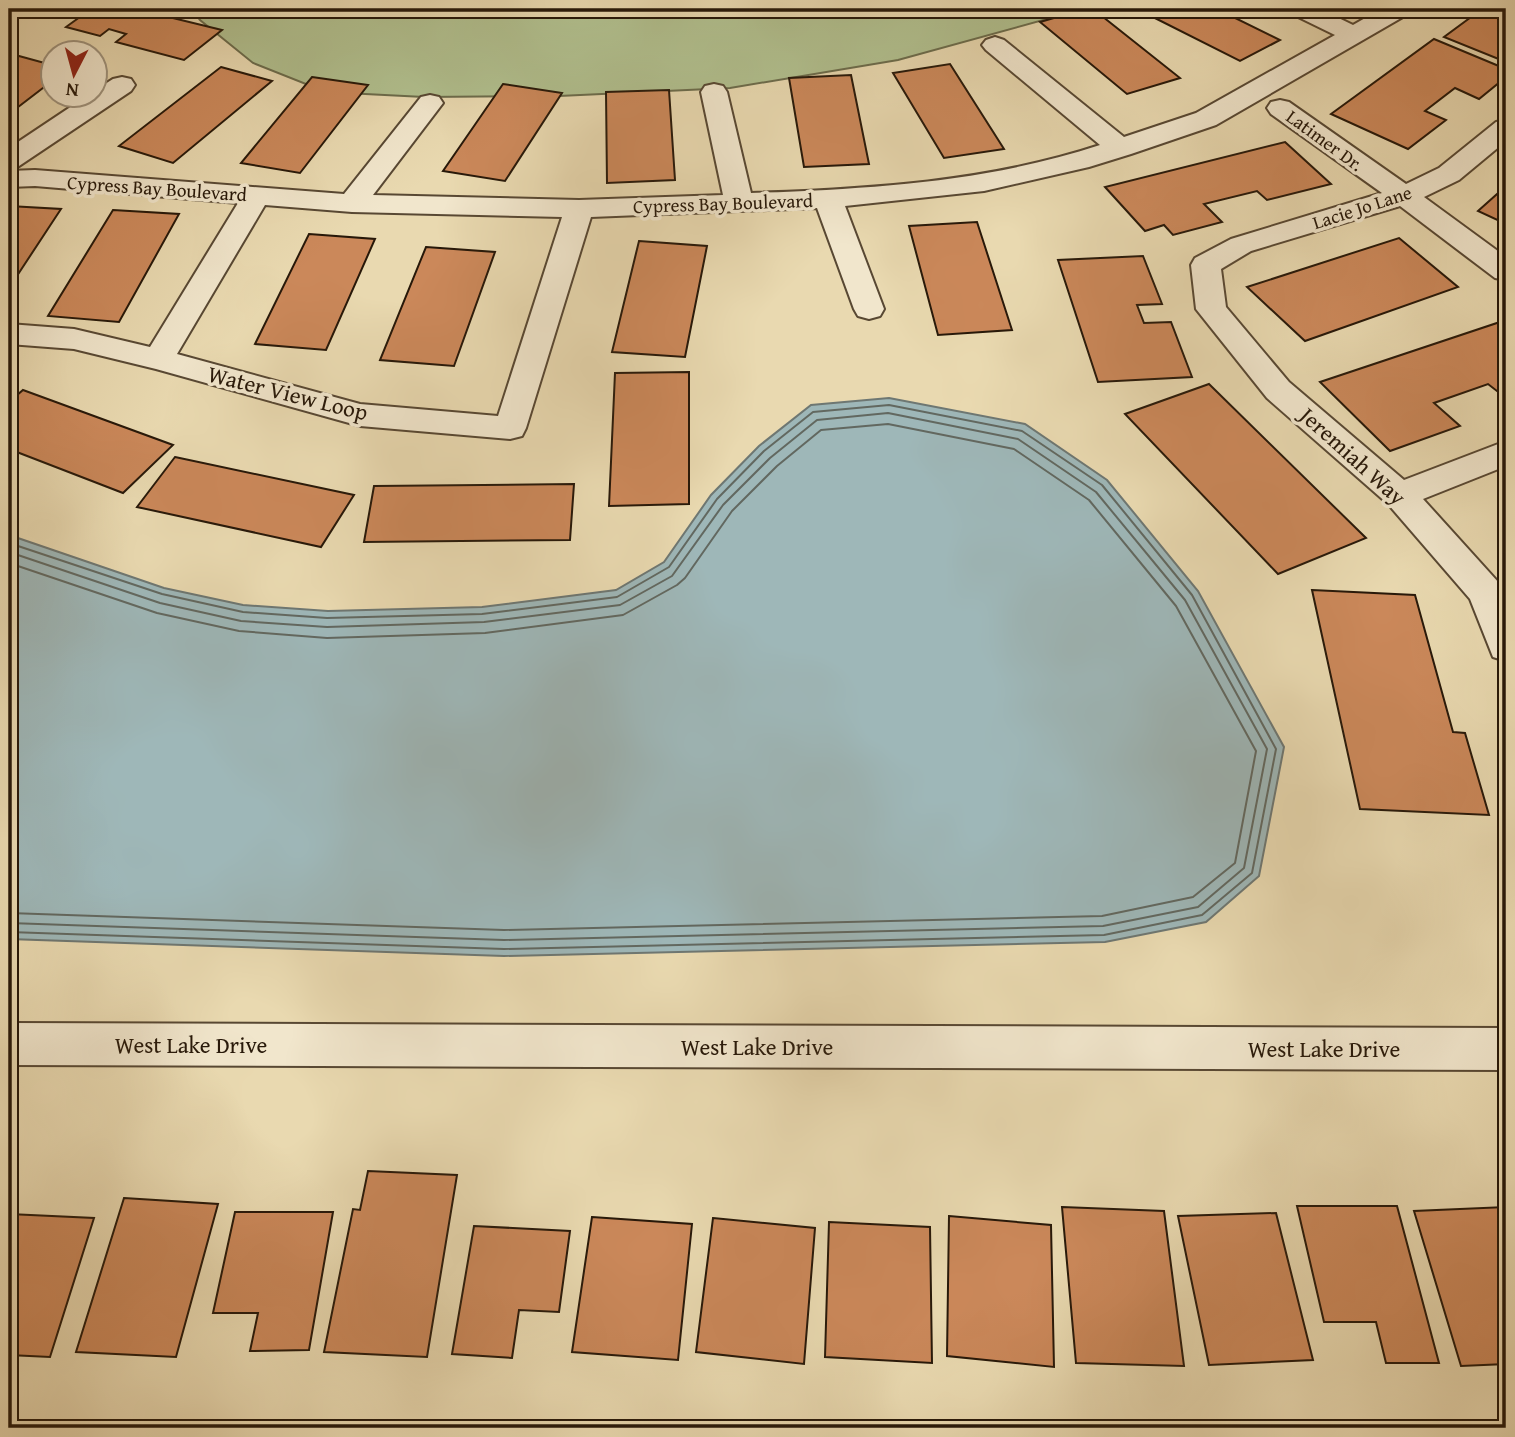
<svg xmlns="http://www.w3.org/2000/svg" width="1515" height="1437" font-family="'Gentium Book Plus',serif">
<rect width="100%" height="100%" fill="#e9d9b0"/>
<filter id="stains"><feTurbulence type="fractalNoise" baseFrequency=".00286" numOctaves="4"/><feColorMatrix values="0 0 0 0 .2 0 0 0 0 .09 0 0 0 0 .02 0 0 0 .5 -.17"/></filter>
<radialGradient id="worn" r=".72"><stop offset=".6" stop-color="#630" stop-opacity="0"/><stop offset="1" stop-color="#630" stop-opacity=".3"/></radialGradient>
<path fill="#b1c08f" stroke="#6c6c4c" stroke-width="2" d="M192,9H1083L898,60L730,88L559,96L424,97L326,92L253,63L200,20Z"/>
<path fill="#9eb7b8" stroke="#6e7772" stroke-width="2" d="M889,398L1025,424L1107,480L1198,591L1284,747L1259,876L1206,922L1105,942L504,956L9,939V535L164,588L243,605L328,611L482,607L616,590L664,562L711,495L759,446L811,405Z"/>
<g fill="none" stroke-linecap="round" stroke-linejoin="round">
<g stroke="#626860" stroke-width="2">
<path d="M9,543L162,594L243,612L327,618L482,614L617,597L669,567L717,499L764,451L813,412L889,405L1022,431L1102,485L1192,595L1276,749L1252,873L1202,915L1104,935L504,949L9,932"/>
<path d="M9,552L160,603L241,621L327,627L484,622L620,605L672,576L723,505L770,458L817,420L888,413L1018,439L1096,492L1185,600L1267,749L1244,868L1198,907L1103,926L504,940L9,923"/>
<path d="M9,563L157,613L239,631L327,638L485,633L623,615L677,585L685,578L732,511L777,466L821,430L888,424L1014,449L1089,500L1176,606L1256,751L1235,863L1193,897L1102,916L504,930L9,913"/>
</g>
</g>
<g fill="#cb885a" stroke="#271809" stroke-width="2">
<path d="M91,9H136L222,30L184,60L116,42L126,34L109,29L100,36L66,27Z"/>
<path d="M1085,9H1093L1180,78L1127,94L1040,22Z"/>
<path d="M1137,9H1217L1280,40L1240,61Z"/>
<path d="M1482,9H1506V62L1444,37Z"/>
<path d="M1434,39L1506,69V77L1479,99L1455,88L1425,111L1446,120L1408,149L1331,114Z"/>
<path d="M19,56L52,65V81L9,114V63Z"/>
<path d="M950,64L1004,149L944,158L893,73Z"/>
<path d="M221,67L272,81L173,163L119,146Z"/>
<path d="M851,75L869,164L804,167L789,78Z"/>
<path d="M312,77L368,85L300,173L241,163Z"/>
<path d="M503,84L562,93L505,181L443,171Z"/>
<path d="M669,90L675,180L607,183L606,92Z"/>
<path d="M1285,142L1331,184L1267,200L1257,191L1204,204L1222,222L1173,235L1164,225L1145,231L1105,187Z"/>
<path d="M1506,186V224L1478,211Z"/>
<path d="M9,206L61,209L9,288Z"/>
<path d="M113,210L179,214L119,322L48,316Z"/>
<path d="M977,222L1012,330L938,335L909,226Z"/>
<path d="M309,234L375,239L326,350L255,344Z"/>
<path d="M1399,238L1458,287L1305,341L1247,287Z"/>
<path d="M639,241L707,246L685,357L612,352Z"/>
<path d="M426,247L495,252L454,366L380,360Z"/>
<path d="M1143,256L1162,304L1137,305L1144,323L1171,322L1192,377L1098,382L1058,260Z"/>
<path d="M1506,320V398L1488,384L1434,403L1460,426L1390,451L1320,382Z"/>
<path d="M689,372V504L609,506L615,373Z"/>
<path d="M1209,384L1366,538L1278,574L1125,414Z"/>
<path d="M23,390L173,445L123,493L9,449V402Z"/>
<path d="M175,457L354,495L321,547L137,507Z"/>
<path d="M574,484L570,540L364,542L374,486Z"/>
<path d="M1312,590L1415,595L1453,732L1465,733L1489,815L1360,809Z"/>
<path d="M368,1171L457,1175L427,1357L324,1352L353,1209L360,1210Z"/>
<path d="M124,1198L218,1204L176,1357L76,1352Z"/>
<path d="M1297,1206H1397L1439,1363H1386L1376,1322H1324Z"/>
<path d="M1062,1207L1164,1211L1184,1366L1076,1363Z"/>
<path d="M1506,1207V1364L1461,1366L1414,1211Z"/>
<path d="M235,1212H333L309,1350L250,1351L258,1313H213Z"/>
<path d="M1276,1213L1313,1360L1209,1365L1178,1216Z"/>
<path d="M9,1214L94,1218L50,1357L9,1355Z"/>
<path d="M949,1216L1051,1225L1054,1367L947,1356Z"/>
<path d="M592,1217L692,1224L678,1360L572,1352Z"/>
<path d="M713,1218L815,1228L804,1364L696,1352Z"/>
<path d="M829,1222L930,1227L932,1363L825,1357Z"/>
<path d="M474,1226L570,1231L559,1312L519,1310L512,1358L452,1354Z"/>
</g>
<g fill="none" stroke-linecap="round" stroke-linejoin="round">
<g stroke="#584833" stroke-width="4">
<g id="minor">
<path d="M1289,9H1320L1353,25L1381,9H1411L1408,14L1216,125L1131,154L1089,167L984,191L845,206L884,309L880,316L869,319L858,316L854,309L817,208L591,217L526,428L522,436L510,439L360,426L156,369L74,349L9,344V324L74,329L150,347L238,203L35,186L9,187V171L35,170L344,194L421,97L430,95L439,97L443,103L373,195L579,200L723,195L701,92L705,86L714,84L723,86L727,92L751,193C869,189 988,182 1100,145L986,50L982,45L986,40L995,37L1004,40L1124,137L1196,113L1335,35L1292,14ZM265,205L352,212L562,217L498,416L360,404L177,354Z"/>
<path d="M122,77L131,79L135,85L131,91L19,166L9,168V148L90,94H94V91L113,79Z"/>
<path d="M1280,100L1289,102L1406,184L1439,168L1496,122L1506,120V141L1459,180L1424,197L1506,257V280L1495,278L1400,206L1251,251L1221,269L1226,307L1289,382L1404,480L1506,441V466L1423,499L1499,583L1504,593L1506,661L1493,657L1470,599L1388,504L1267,398L1196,309L1191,265L1195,258L1231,239L1382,193L1271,114L1267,108L1271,102Z"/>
</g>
</g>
<g stroke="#584833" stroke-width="4">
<path id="tertiary" d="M9,1023L1506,1028V1070L9,1065Z"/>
</g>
<use href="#minor" fill="#f1e6cc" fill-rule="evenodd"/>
<use href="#tertiary" fill="#f1e6cc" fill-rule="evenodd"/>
</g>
<g text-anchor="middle" stroke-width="7" stroke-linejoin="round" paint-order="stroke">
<g font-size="19" fill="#271809" stroke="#f1e6cc">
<text transform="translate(1325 140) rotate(36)" y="7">Latimer Dr.</text>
<text transform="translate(157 188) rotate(4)" y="7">Cypress Bay Boulevard</text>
<text transform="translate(723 203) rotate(-2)" y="7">Cypress Bay Boulevard</text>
<text transform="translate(1362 207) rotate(-18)" y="7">Lacie Jo Lane</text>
</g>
<g font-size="23" fill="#271809" stroke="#f1e6cc">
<text transform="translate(288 393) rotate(14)" y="8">Water View Loop</text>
<text transform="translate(1353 456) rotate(42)" y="8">Jeremiah Way</text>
<text x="191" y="1053">West Lake Drive</text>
<text x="757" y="1055">West Lake Drive</text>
<text x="1324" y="1057">West Lake Drive</text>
</g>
</g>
<rect width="1515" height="1437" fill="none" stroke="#e9d9b0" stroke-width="35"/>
<rect x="10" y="10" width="1494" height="1416" fill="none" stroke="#271809" stroke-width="3.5"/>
<rect x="18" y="18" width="1480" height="1402" fill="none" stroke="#271809" stroke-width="2"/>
<g transform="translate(74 74) rotate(186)"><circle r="33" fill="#f1e6cc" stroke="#a0947e" stroke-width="2"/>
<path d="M0-5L12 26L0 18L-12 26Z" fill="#8f2418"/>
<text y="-10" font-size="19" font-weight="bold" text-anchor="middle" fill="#271809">N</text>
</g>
<rect width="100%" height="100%" filter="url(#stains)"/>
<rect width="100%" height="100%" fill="url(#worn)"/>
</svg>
